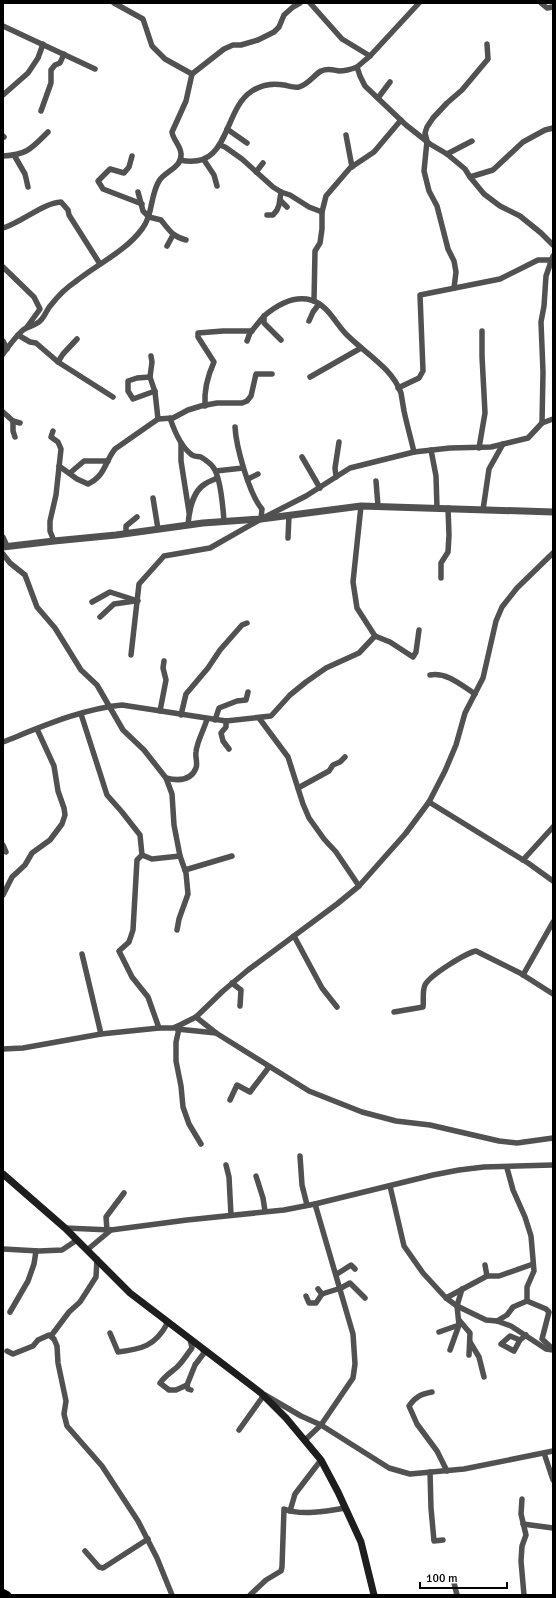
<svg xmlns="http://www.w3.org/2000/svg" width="556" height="1598" font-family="Signika,sans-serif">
<rect width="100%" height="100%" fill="#fff"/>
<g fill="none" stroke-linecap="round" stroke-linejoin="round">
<g stroke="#dbdbdb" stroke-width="9">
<path id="primary" d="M3,1593L7,1595"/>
</g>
<g stroke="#515151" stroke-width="5.5">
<path d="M114,3L143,19L152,46L165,59L192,74"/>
<path d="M310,3L342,39L370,56L419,3"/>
<path d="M541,3L547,8L553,7"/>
<path d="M3,26L95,69"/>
<path d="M370,56L357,67L360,76L365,86L406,125L430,144L447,154L465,169L470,177L484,194L500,206L520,216L541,233L553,245"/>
<path d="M3,95L28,73L38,58L43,44"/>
<path d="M378,98L390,82"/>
<path d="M41,111L51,83V70L55,65L60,63L64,54"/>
<path d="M227,129L247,143"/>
<path d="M346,135L352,167"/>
<path d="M3,136L4,137"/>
<path d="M220,145L225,147L242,159L273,187L281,192L290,195L309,207L322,212"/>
<path d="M447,154L472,141"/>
<path d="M14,155L25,174L28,187"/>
<path d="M3,156C27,155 32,148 48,132"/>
<path d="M132,156L129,167L124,173L110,169L98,181L103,189L142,204"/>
<path d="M180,160C231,171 222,110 252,91C261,85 273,83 284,85C289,86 294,88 299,87C308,85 314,75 321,71C328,68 333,70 339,71C345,71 352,69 357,67"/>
<path d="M204,160L214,175L217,186"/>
<path d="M256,172L263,163"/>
<path d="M470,177L493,170L523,142L545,130L553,128"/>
<path d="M138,192L143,211L149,217L161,220C170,231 172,236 186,240"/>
<path d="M280,200L287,207"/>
<path d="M267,215H273L277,210L279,205L281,192"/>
<path d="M3,228C22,222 43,203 61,202L68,210L69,215L100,264"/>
<path d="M167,246L173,235"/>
<path d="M3,267L34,297L40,309L27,327"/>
<path d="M454,288L456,272L454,261L448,249L437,206L429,191L424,171L427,141L425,133L427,127L433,118L447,103L462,90L488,59L487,44"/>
<path d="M314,301L315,251L320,243L322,229V212L326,196L350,168L374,152L401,120"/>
<path d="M309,321L313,312L319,304"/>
<path d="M18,335L30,342L36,343L58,362L113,397"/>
<path d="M281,340L264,323V316C277,305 293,295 311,300C328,305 335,323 347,335C365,353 392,368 401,393C402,399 403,405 404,411C407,425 411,439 414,452"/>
<path d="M3,341L7,349"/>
<path d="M247,341L250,333L264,316"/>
<path d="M3,354C9,346 15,337 23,330C28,326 36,326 41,320C45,316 47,309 51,305C58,296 66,288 75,282C97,264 125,252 142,229C153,215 150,196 159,181C165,171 182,168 181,154C181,146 173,140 172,132L186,101L192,74L224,49L233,45H241L258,40L274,32L279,27L284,15L293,7L300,3"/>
<path d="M58,362L63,354L77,339"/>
<path d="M150,377L137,378L128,381V391L133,399L155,391"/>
<path d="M310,377L361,348"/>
<path d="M398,388L419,378L423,371L420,295L500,279L538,260H551"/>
<path d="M205,406C204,391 208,375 214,362L198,337V333L223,331H252"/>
<path d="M3,412L13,421L20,423"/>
<path d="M170,418C174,430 181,447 192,455C195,457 198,456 201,457C204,459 211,464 213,467C221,477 223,508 224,521"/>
<path d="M158,419L173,418L188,410L201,406L217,403H242L247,401L251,396L256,374H272"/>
<path d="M13,421V431L15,437"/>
<path d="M542,423L543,372L541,322L544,306L546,276L553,256"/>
<path d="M235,427C236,446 249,494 262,509L261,519"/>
<path d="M53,431L51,437L58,442L61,449L56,495L50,521V531L54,541"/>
<path d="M181,443V461L189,512"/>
<path d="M479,448L485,413L482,356V331"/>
<path d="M431,450L436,476L437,508"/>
<path d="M302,457L320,488"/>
<path d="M59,466L77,479L88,484C106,475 104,463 115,449L158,419L155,392L150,377L152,362L151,356"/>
<path d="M216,471L243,468"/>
<path d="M70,473L84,461H108"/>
<path d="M336,477L335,468L339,442"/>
<path d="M248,479L258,474"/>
<path d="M376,481L378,506"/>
<path d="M153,498L158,529"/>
<path d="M361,506L353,582L357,608L375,636L390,642L413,657L416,652L419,630"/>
<path d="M483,510L489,469L503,444"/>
<path d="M188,525C189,511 193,491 205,484C209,481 214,480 217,478"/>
<path d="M126,534V526L137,517"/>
<path d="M3,537L7,546"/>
<path d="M288,538L289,515"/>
<path d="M3,554L10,563L25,575L37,607L55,628L81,670L97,685L123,730L144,750L166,778L172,794L174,825L180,856L186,873L188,894L179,919L177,930"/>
<path d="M441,578V563L448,552L449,535L448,508"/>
<path d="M92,602L110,592L138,601"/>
<path d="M100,617L114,604L135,601"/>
<path d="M131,655L139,584L164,556L210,548L261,519L306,496L350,468L414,452L450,448L491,447L528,438L542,423L553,419"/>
<path d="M430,675C447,672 461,685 475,694"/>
<path d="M160,711L166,680L163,668L164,661"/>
<path d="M81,714L107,795L122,812L140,835L142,855"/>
<path d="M181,715L186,694L208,668L220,650L242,625L247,623"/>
<path d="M259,718L288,757L303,804L309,818L324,839L336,852L359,886"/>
<path d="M215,720L219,708L237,701L246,700L248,692"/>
<path d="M226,721V727L221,733L223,741L229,749"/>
<path d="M3,742C41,727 81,709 122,705L226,721L271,716L290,695L306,682L326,668L359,653L375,636"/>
<path d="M166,778C178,781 191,781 196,768C198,763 195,757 196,752C197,741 204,730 207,719"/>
<path d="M298,788L329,771L333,765L340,762L345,757"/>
<path d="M429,802L528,863L553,881"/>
<path d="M3,845L6,852"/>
<path d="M523,860L553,827"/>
<path d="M185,870L232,856"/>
<path d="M3,895L12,877L25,865L32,853L50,840L62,824L65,815L64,808L58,791L54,766L37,729"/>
<path d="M294,936L322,988L337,1007"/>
<path d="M82,954L101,1034"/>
<path d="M523,975L553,922"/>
<path d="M232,983L241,990L240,1006"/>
<path d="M394,1012L423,1007C424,1000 422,992 425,985C430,975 466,953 476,951L520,973L553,994"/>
<path d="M196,1017L216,1033L309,1091L362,1112L396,1121L430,1125L499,1141L517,1143L553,1138"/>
<path d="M159,1028L148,997L132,977L119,951L129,942L133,930L137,860L142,855L152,859L180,856"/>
<path d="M177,1029L216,1033"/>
<path d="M179,1029L176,1042V1061L181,1086L183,1107L189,1124L201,1144"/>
<path d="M3,1049L23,1048L101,1034L159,1028H173L180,1025L196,1017L223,991L248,970L337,904L359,886L406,833L429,802L445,771L456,745L465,713L483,678L496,621L502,607L517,588L553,553"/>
<path d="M230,1100L237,1085L250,1092L269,1067"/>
<path d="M300,1156L302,1185L307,1205"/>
<path d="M226,1165L229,1177L231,1215"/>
<path d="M507,1168L513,1190L525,1217L531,1236L534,1271L527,1287V1301"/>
<path d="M256,1176L263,1198L265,1211"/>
<path d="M390,1186L404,1246L423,1273L446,1298L457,1306L486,1320L497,1321L507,1315L513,1307L527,1301L546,1309L549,1312L542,1339L553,1349"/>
<path d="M65,1228L111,1230L187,1220L284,1210L315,1204L433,1175L459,1170L484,1167L553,1165"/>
<path d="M107,1230L106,1217L124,1193"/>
<path d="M3,1249L39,1251L62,1250L77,1240"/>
<path d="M87,1250L111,1230"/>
<path d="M485,1265L487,1276"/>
<path d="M337,1274L351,1265L355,1269"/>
<path d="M318,1289L322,1294L341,1288L350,1283L365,1298"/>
<path d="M306,1296L309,1303H316L322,1294"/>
<path d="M446,1298L487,1276H499L533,1264"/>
<path d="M10,1312L28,1281L34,1264L36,1251"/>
<path d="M459,1320L470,1333L469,1355"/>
<path d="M497,1321L511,1326L546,1349L553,1350"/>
<path d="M439,1332L459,1325"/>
<path d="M110,1333L118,1352C142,1349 155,1346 167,1324L165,1320"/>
<path d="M51,1336L69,1312L80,1302L96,1277L97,1259"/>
<path d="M520,1340L514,1351L501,1344L510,1336L520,1340L526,1335"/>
<path d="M470,1342L479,1357L484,1377"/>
<path d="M450,1350L459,1325L457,1306L462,1289"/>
<path d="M7,1351L13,1354L33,1346L38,1340L49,1335L54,1339L57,1346L58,1363L66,1401L64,1414L67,1426L102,1466L138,1521L157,1558L172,1595"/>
<path d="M187,1385L176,1390H169L160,1383C165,1376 170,1373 176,1368C183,1362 187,1354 192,1348L190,1339"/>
<path d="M191,1390L188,1389L187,1385L195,1365L204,1353L202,1348"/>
<path d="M432,1392C421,1394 415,1397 409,1406L417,1424L437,1451L447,1471"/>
<path d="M265,1395L301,1416L321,1425L389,1468L410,1474L464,1469L553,1451"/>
<path d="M239,1430L264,1395"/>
<path d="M305,1440L321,1425L353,1378L355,1364L353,1334L315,1204"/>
<path d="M544,1453L553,1480"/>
<path d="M430,1472L431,1508L434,1541L443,1540"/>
<path d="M522,1499L521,1514L526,1535L522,1546L521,1561L524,1595"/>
<path d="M290,1511L295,1494L321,1460"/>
<path d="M523,1524L553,1528"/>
<path d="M85,1551L99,1567L103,1568L148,1539"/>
<path d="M454,1583L457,1595"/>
<path d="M250,1595L266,1580L281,1571L282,1567L284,1509C301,1516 328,1511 345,1508"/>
</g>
<path stroke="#515151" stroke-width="7" d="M3,547L54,541L116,535L203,523L261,519L361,506L553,512"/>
<path stroke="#1e1e1e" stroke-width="7" d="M3,1174L65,1228L130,1293L261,1393L286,1418L321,1460L338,1492L361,1542L374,1595"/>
<use href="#primary" stroke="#000" stroke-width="8"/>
</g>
<rect width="556" height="1598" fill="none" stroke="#000000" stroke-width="8"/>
<path d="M420 1582v6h87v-6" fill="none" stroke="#000000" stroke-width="2"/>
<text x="426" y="1582" font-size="12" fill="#000000" stroke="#ffffff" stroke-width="3" paint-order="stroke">100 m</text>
</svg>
